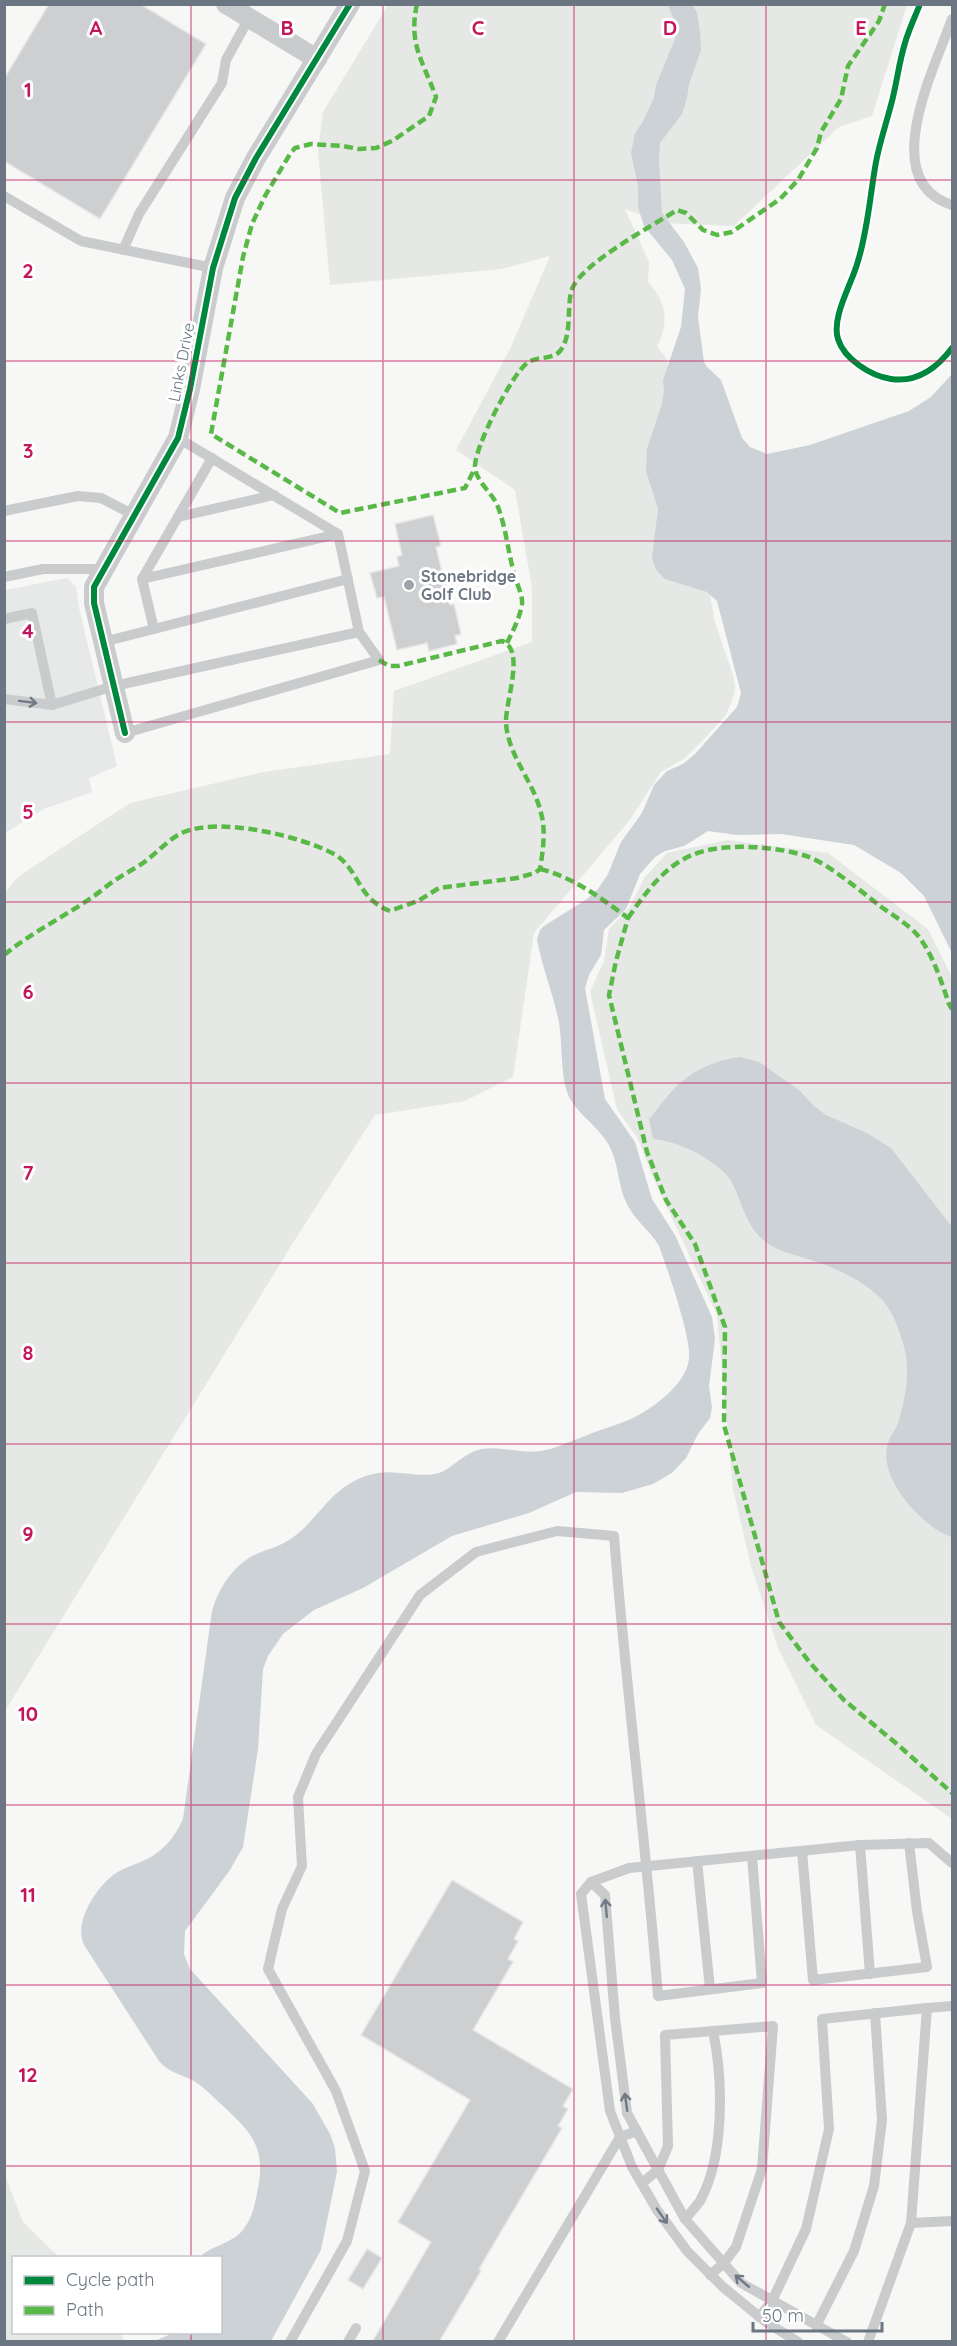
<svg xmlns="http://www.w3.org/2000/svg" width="957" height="2346" font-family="Quicksand,sans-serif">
<rect width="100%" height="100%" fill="#f7f7f6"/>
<path fill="#e7e8e8" d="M67,578L76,587L79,608L117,766L89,778L92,792L44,809L5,833V590Z"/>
<g fill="#e5e8e4">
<path d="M388,5H907L872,116L839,127L734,226L662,223L625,209L649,262L648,282C666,301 670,322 657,346L666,358L668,367L715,622L733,675L735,686L734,695L726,715L702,741L684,759L661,772L629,821L534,933L513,1077L465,1101L375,1115L296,1238L5,1711V892L19,876L130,803L264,772L390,754L394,691L532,642V588L515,490L456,450L510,349L550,256L501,269L330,285L318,151L323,112Z"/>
<path d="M727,840L828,853L928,929L952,977V1819L816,1725L778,1648L751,1566L733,1489L717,1315L651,1173L638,1139L617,1109L590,992L604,961L609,929L630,907L644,878L667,853Z"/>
<path d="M4,2173L23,2222L59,2257L14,2258V2332L121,2333L124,2341H5Z"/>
</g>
<g fill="#ccd2d5">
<path d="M668,5H692L697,12L700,32L701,50L689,84L687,98L682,114L660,143L659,159L662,213L684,242L698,268L701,289L698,317L704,362L707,367L721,380L742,438L750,447L767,454L810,445L909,411L931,397L952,374V953L924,896L901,873L854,845L781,834L737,835L708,831L684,846L665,851L655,857L640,874L626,909L604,930L601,955L589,975L585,988L605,1099L635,1142L652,1199L675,1235L712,1317L715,1339L709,1386L712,1407L710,1418L698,1434L686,1458L672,1473L653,1484L622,1493L576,1492L529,1513L452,1536L363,1588L314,1610L283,1634L268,1656L263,1669L258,1749L243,1847L230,1870L185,1931L184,1954L190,1969L313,2104L330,2134L335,2148L337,2172L321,2250L271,2341H155L173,2333L220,2332V2258L200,2257C212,2245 231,2244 242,2231C253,2218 255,2203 258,2188C266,2147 251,2132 222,2105C213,2097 204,2087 194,2081C181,2074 169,2073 159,2061L84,1945C73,1922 97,1886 116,1873C129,1865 146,1862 158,1852C170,1843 177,1832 183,1819L212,1611C219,1588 232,1567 254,1555C267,1549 280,1547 292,1538C319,1519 329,1490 363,1477C392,1466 409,1478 435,1474C451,1471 462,1453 482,1449C501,1446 522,1454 541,1451C555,1449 567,1442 580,1438C596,1431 614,1426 631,1419C652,1409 686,1385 689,1359C692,1339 667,1268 659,1246C650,1230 633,1219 626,1202C617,1182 619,1161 607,1142C595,1123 575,1113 567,1092C560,1071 563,1046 559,1023C554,995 542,968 537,939L540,930L544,926L587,899L598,889L608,874L621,842L642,813L654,785L667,771L683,764L695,754L737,707L741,693L717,601L707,592L665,579L656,570L652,558L658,509L646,471L647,449L662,404L664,391L663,380L681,327L685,289L672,260L644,226L638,207V186L631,153L635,133L642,123L654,98L656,85L675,39V23Z"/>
<path d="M740,1057L759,1062L799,1090L814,1106L826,1115L867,1133L891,1148L952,1227V1537C934,1531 922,1519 909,1505C896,1489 881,1465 888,1443C890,1436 896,1430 898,1423C906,1397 911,1369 903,1343C899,1329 893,1313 884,1302C868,1283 837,1268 814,1261C797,1255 773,1251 760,1237C745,1222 741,1199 731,1181C718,1160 676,1140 653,1139L649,1119C656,1112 660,1104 667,1097C686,1073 711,1061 740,1057Z"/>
</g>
<g fill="#cecfd0" stroke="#e6e6e6" stroke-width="1.5">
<path d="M49,4H140L206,44L100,219L4,161V79Z"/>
<path d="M433,515L441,546L436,547L450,605L454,604L461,634L455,636L457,644L429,651L427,643L397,650L384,597L377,598L370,573L399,566L397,557L402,555L395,524Z"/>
<path d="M452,1880L523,1922L514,1939L518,1941L508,1959L513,1962L473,2030L573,2089L563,2106L568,2109L558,2126L562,2128L479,2269L481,2271L439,2342H372L431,2242L398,2222L470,2100L361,2035Z"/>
<path d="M367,2249L382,2258L363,2289L348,2280Z"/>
</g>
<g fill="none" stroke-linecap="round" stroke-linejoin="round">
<g stroke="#cacbcc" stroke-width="10">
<path d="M952,19C935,67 876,182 952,205"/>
<path d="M4,196L81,241L213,268"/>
<path d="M123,250L139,214L222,83L226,60L249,18"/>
<path d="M4,511L78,496L101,498L134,515"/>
<path d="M178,517L274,495"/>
<path d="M4,577L43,569H102"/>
<path d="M142,579L338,534"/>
<path d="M4,619L32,613L52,705"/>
<path d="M154,629L348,579"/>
<path d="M103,642L154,629L142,579L212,458"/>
<path d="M4,699L52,705L114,686L359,632"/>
<path d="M125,733L379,660L359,632L338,534L178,438"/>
<path d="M860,1845L870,1974"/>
<path d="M802,1851L813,1980L927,1967L917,1911L909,1843"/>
<path d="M697,1861L710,1989"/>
<path d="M591,1882L629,1868L860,1845L929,1843L952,1863"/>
<path d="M642,2183L658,2170L668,2146L665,2035L773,2026L762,2169L736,2247L724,2263L710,2275"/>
<path d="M685,2219C690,2213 696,2207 700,2201C725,2156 723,2079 713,2031"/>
<path d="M911,2223L952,2221"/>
<path d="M759,2317L772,2301L806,2229L829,2129L822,2019L927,2008"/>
<path d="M816,2326L854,2251L874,2186L882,2120L875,2013"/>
<path d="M290,2342L347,2241L365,2171L336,2091L268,1969L282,1909L302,1866L298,1797L316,1754L420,1595L476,1552L557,1531L614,1536C626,1689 646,1842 658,1996L762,1983L752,1856"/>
<path d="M348,2342L356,2328"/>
<path d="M498,2342L620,2137L637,2131"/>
<path d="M798,2342L766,2322L723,2287L687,2251L657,2210L632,2167L610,2111L581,1894L591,1882L605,1895L615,2018L627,2113L652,2159L685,2219L741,2283L847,2342"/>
<path d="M868,2342L911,2223L927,2008L952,2006"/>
</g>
<g stroke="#cacbcc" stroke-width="20">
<path d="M226,4L317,59"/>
<path d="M125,733L94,603V587L178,438L190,389L213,268L235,198L256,158L350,4"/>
</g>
<g stroke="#58b947" stroke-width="4.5" stroke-dasharray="9 4.5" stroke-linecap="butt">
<path d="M417,4C408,44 423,61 436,97L429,116L392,141L376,148L359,149L343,146L311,144L295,148L290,154L265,196L252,224L243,257L211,434L340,513L465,488L475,468"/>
<path d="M507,643C513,631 520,617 522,604C523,595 516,583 514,573C508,552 506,528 498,507C493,493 477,483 475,468C473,450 512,374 527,363C536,356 553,360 560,351C573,335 566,307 572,289C581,264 652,226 677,210L686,213L703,230L717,235L732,232L780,199L798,180L817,148L821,132L841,99L848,66L879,21L885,4"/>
<path d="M540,869C573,877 601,898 628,918L616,961L609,995L647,1152L666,1200L695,1244L725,1327L724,1425L779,1622L810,1663L844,1700L897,1744L952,1793"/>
<path d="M628,918C645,894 663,867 692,855C722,842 778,846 809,857C825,862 865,894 880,906C892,915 910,925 919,937C934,957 941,981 949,1004L952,1009"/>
<path d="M4,955C31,933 60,919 88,900C98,894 107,885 117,879C127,872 139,867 148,859C160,850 171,837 184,832C221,817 300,836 334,854C359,868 357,899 390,911L418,901L439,888L517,878L535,873L540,869C543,851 546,830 541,813C534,782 508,756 506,723C505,702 526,649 502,641L398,666H389L379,660"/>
</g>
<g stroke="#fff" stroke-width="10">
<g id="cycleway">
<path d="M920,4C915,17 909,29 905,43C899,62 897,82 892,101C887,121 880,141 876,162C870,195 868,229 858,261C852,284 831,317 838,339C844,359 871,376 891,379C918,383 937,368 952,348"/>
<path d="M125,733L94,603V587L178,438L190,389L213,268L235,198L256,158L350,4"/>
</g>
</g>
<use href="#cycleway" stroke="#00873e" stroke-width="6"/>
</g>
<defs><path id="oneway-shaft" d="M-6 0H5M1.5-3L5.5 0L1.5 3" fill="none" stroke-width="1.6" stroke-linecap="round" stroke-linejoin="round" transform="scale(1.5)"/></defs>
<g stroke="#707a86">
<use href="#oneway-shaft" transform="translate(28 702) rotate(7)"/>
<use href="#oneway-shaft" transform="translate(606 1908) rotate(-95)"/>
<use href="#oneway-shaft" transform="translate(626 2102) rotate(-98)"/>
<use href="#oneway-shaft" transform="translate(662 2216) rotate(55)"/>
<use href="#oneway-shaft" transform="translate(742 2281) rotate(-140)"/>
</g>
<path fill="none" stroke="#c2185b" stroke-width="1.5" stroke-opacity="0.55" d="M191,4V2258M383,4V2342M574,4V2342M766,4V2342M4,180H952M4,361H952M4,541H952M4,722H952M4,902H952M4,1083H952M4,1263H952M4,1444H952M4,1624H952M4,1805H952M4,1985H952M4,2166H952M191,2332V2342"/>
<circle fill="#9ca3ab" stroke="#fff" stroke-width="2" cx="409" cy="585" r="6"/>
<g text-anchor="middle" stroke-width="6" stroke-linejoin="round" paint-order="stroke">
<g font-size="16" fill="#6b7682" stroke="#fff">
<text transform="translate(181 362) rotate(-79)" y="6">Links Drive</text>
</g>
<g font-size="16" font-weight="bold" fill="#6b7682" stroke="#fff" text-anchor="start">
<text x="421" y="582">Stonebridge<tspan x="421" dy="18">Golf Club</tspan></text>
</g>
</g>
<g font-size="20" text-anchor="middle" font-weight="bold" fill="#c2185b" stroke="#fff" stroke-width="6" stroke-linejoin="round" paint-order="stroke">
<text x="96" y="35">A</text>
<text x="287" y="35">B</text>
<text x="478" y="35">C</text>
<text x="670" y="35">D</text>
<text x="861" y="35">E</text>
<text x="28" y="97">1</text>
<text x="28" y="278">2</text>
<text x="28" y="458">3</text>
<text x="28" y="638">4</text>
<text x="28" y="819">5</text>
<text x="28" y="999">6</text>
<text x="28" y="1180">7</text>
<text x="28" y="1360">8</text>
<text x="28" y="1541">9</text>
<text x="28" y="1721">10</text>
<text x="28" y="1902">11</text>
<text x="28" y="2082">12</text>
</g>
<rect width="957" height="2346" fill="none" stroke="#6b7682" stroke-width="12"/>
<rect x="12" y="2256" width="210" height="78" fill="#ffffff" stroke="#c4c8cd" stroke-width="1.5"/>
<rect x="24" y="2276" width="30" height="9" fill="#00873e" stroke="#c4c8cd" stroke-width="1.5"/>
<text x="66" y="2286" font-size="18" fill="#6b7682">Cycle path</text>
<rect x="24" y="2306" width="30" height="9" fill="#58b947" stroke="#c4c8cd" stroke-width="1.5"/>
<text x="66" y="2316" font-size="18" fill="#6b7682">Path</text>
<path d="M753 2322v9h129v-9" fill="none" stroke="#6b7682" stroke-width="3"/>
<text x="762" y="2322" font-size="18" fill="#6b7682" stroke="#ffffff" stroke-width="4.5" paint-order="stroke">50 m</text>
</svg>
